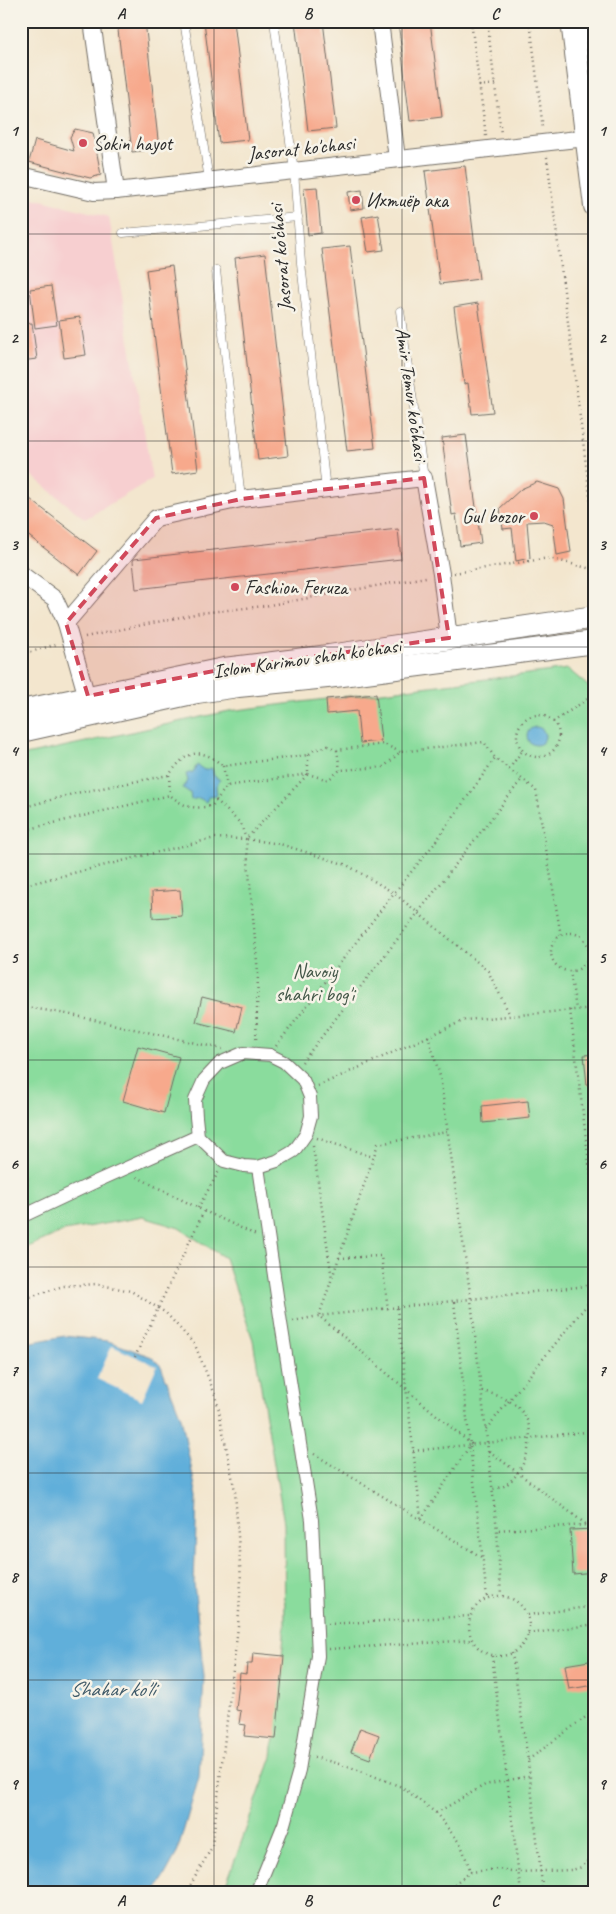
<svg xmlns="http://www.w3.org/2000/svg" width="616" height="1914" font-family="Caveat,sans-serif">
<rect width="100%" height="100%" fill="#f7f3e8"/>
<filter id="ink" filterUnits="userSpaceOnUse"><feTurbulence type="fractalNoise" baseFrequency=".02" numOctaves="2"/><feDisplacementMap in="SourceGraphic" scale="10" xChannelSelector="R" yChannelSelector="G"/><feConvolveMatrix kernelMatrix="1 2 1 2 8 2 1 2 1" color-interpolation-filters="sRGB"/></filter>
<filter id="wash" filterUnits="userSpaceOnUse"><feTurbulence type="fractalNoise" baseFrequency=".0096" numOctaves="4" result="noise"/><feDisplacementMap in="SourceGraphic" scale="20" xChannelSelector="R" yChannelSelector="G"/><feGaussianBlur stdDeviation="1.12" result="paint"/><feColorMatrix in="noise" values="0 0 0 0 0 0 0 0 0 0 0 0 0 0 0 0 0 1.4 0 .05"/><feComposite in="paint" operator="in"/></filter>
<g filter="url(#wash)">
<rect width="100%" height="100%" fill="#f3e6ce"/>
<path fill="#f7cfd0" d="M21,195L109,217L152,479L85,519L21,467Z"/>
<path fill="#8adc9d" stroke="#5a8464" d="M568,669L595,692V828L588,833L595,885V1893H223L272,1757L285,1625L284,1523L253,1340L225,1258L179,1228L143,1217L64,1231L21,1250V756L229,711Z"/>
<g fill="#60afda" stroke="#466d82">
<circle cx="536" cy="736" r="9"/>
<path d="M197,765L204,770L212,768L214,776L220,780L216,786L217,795L209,796L206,802L199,798L191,800L190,793L183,788L188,781L186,774L193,772Z"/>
<path d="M65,1336L108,1341L152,1357L161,1366L181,1417L197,1497L194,1584L204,1677L199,1777L177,1853L155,1893H21V1344Z"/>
</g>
<path fill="#f3e6ce" d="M112,1346L157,1366L142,1400L97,1379Z"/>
<g id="blocks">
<g fill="#f7a98c">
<path d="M117,21H145L159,149L132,152Z"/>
<path d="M204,21H234L248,140L219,143Z"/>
<path d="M295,21H323L336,128L308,131Z"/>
<path d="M398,21H430L442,117L410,121Z"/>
<path d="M75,129L93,133L101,175L90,178L29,162L35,140L74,151L70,137Z"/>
<path d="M465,166L479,279L440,284L425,171Z"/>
<path d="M317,187L321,233L308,235L304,188Z"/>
<path d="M362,190L364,208L350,210L348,192Z"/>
<path d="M378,214L384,250L368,252L362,217Z"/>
<path d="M350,246L375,448L347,451L322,249Z"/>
<path d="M265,254L288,456L258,460L235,258Z"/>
<path d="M172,266L198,470L172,474L146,270Z"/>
<path d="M51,286L57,325L35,328L30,289Z"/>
<path d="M478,303L493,412L472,414L468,383L464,384L454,307Z"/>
<path d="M80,317L86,355L64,358L59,320Z"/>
<path d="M32,323L37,359L21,361V324Z"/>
<path d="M466,435L481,543L460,546L456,514L452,515L442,438Z"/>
<path d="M537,482L559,489L564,499L571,552L557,555L553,524L544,521L527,522L530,558L516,561L512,528L503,529L500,508L521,489Z"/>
<path d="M21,492L97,551L79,575L21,530Z"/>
<path d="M398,529L401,559L136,589L133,561L134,559Z"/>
<path d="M376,694L381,741L360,743L357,711L327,714L326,699Z"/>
<path d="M180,890L182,916L153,918L152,892Z"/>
<path d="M202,997L242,1007L236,1032L196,1022Z"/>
<path d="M138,1046L179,1057L164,1113L123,1101Z"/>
<path d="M595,1054V1085H587L584,1055Z"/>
<path d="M528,1101L530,1118L483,1123L482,1106Z"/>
<path d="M595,1529V1572L573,1574L570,1530Z"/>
<path d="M253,1653L284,1656L276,1739L244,1736L246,1725L239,1724L241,1711L236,1710L240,1673L246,1674L247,1664H252Z"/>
<path d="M595,1660V1685L569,1689L565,1665Z"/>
<path d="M360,1728L379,1735L370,1759L351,1752Z"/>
</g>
</g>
</g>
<g filter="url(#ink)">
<use href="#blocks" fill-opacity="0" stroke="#716c64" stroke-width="1"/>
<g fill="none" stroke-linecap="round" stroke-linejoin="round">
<g stroke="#716c64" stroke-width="9">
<g id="service">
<path d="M184,21L209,180"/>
<path d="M274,21L294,171L301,263L326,490"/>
<path d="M123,233L298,217"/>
<path d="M216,270L241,499"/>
<path d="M400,311L424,478"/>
</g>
</g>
<g stroke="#716c64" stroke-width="14">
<g id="pedestrian">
<path d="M243,1053L270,1055L284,1062L303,1080L310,1097L311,1116L306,1134L294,1151L277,1161L258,1167L244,1166L224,1161L198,1136L196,1117L195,1100L204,1080L220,1063Z"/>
<path d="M21,1217L95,1182L198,1136"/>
<path d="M256,1893L284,1824L299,1770L318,1656L312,1520L281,1323L258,1167"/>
</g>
</g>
<g stroke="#716c64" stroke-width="18">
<g id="minor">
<path d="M92,21L116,191"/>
<path d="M380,21L397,159"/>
<path d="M21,175L94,192L116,191L586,138"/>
<path d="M21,574L55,599L66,623L90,708"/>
<path d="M66,623L156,518L241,499L424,478L441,574L449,638"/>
</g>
</g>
<g stroke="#716c64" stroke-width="24">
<g id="secondary">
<path d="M572,21L595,206"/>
<path d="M593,21L595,37"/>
<path d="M21,711L224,669L329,656L595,617"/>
<path d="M21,731L197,692L238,686L327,677L595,642"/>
</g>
</g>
<g stroke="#716c64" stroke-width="2.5" stroke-dasharray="1 4" stroke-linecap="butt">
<path d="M471,21L486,136"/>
<path d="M487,21L501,134"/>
<path d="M530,21L543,129"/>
<path d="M479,86L495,84"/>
<path d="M547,157L592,512L595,522"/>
<path d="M454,573L549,558L595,570"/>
<path d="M85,637L200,613L264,606L426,577"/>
<path d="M21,655L57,644"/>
<circle cx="538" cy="736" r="21"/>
<path d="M553,722L595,694"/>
<path d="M337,750L340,770"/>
<path d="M308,755V774L246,839L280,844L347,865L394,893L488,971L510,1015"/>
<path d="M223,766L227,786"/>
<path d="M509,769L522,751"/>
<path d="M169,775L170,795"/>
<path d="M216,800L241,824L246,839L258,973L256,1041"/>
<path d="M21,808L76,793L169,775C186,752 199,745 223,766L308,755L314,750L328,746L337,750L384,744L400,752"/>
<path d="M21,831L170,795C185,808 193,809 212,806L227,786L308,774L328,780L340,770L384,767L400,752L484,742L495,758L536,790L561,936"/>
<path d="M21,886L215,838L246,839"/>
<circle cx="570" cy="952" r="19"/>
<path d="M570,971L576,1009"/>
<path d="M21,1006L72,1015L222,1049"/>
<path d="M570,1010L595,1210"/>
<path d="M428,1036L440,1076L471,1300L497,1530L501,1595"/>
<path d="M276,1046L394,893L434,844L495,758"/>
<path d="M302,1062L522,779"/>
<path d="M318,1086L465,1020L595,1008"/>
<path d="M317,1138L373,1157"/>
<path d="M313,1146L332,1279"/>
<path d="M137,1177L198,1208L256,1235"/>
<path d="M198,1208L219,1171"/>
<path d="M339,1258L381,1256L388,1309"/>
<path d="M21,1300L63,1286L96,1284L131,1291L166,1313L195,1345L216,1397L235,1491L241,1580L238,1627L212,1847L186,1893"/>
<path d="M454,1302L487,1598"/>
<path d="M397,1308L421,1518"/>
<path d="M293,1321L319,1316L595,1285"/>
<path d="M135,1357L204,1211"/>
<path d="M482,1391C498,1395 516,1401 525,1416C537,1436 525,1471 507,1484C504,1487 497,1488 493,1489"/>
<path d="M486,1429L595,1295"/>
<path d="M413,1451L595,1431"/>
<path d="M489,1451L587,1525L497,1530"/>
<path d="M314,1454L483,1558"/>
<path d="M421,1519L471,1444L319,1316L378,1144L447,1132"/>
<circle cx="499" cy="1626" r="30"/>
<path d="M528,1615L595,1606"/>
<path d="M328,1624L470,1616"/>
<path d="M528,1634L595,1624"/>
<path d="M329,1649L473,1640"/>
<path d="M512,1653L528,1760L543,1893"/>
<path d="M492,1656L521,1893"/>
<path d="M314,1757L350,1767L402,1787L436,1813L461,1845L471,1872"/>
<path d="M528,1760L595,1710"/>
<path d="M436,1813L485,1785L529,1776"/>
<path d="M449,1893L458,1881L471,1872L498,1869L518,1872L572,1870L582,1867L595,1855"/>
</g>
<use href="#service" stroke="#fff" stroke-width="8"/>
<use href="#pedestrian" stroke="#fff" stroke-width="12"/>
<use href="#minor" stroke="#fff" stroke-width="16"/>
<use href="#secondary" stroke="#fff" stroke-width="22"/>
</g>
</g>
<path fill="#d1495b" fill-opacity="0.2" stroke="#d1495b" stroke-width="4" stroke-dasharray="10 6" stroke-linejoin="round" d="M424,478L449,638L224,669L88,696L66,623L156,518L241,499Z"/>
<path fill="none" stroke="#2b2b2b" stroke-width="1" stroke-opacity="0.55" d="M214,21V1893M402,21V1893M21,234H595M21,441H595M21,647H595M21,854H595M21,1060H595M21,1267H595M21,1473H595M21,1680H595"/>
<g fill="#d1495b" stroke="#f7f3e8" stroke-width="2">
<circle cx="83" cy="143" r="5"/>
<circle cx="356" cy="200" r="5"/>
<circle cx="534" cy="516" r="5"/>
<circle cx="235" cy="587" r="5"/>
</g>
<g text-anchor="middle" stroke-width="5" stroke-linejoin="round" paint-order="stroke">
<g font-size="20" fill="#2b2b2b" stroke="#f7f3e8" text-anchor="start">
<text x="93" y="150">Sokin hayot</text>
<text x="366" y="207">Ихтиёр ака</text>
<text x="524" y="523" text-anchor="end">Gul bozor</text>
<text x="245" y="594">Fashion Feruza</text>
</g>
<g font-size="20" fill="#2b2b2b" stroke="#f7f3e8">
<text transform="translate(301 148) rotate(-6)" y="7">Jasorat ko'chasi</text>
<text transform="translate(280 258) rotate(-95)" y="7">Jasorat ko‘chasi</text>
<text transform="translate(412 394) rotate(82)" y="7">Amir Temur ko‘chasi</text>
<text transform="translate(307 658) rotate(-8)" y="7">Islom Karimov shoh ko'chasi</text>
</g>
<g font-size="20" fill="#435748" stroke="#f7f3e8">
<text x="315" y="978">Navoiy<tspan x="315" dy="23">shahri bog'i</tspan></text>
</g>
<g font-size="21" font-style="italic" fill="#3e5968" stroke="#f7f3e8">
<text x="112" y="1696">Shahar ko'li</text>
</g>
</g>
<rect width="616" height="1914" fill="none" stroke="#f7f3e8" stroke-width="55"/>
<rect x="28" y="28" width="560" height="1858" fill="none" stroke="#2b2b2b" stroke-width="2"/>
<g font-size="16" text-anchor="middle" font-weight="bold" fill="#2b2b2b">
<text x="121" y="19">A</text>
<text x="308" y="19">B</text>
<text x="495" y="19">C</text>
<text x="14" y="136">1</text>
<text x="602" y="136">1</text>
<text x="14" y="343">2</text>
<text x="602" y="343">2</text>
<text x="14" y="550">3</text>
<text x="602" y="550">3</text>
<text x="14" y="756">4</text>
<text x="602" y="756">4</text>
<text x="14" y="963">5</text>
<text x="602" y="963">5</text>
<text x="14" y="1169">6</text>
<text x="602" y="1169">6</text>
<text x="14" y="1376">7</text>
<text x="602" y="1376">7</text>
<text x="14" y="1582">8</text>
<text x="602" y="1582">8</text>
<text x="14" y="1789">9</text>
<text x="602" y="1789">9</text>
<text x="121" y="1906">A</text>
<text x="308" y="1906">B</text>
<text x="495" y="1906">C</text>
</g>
</svg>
